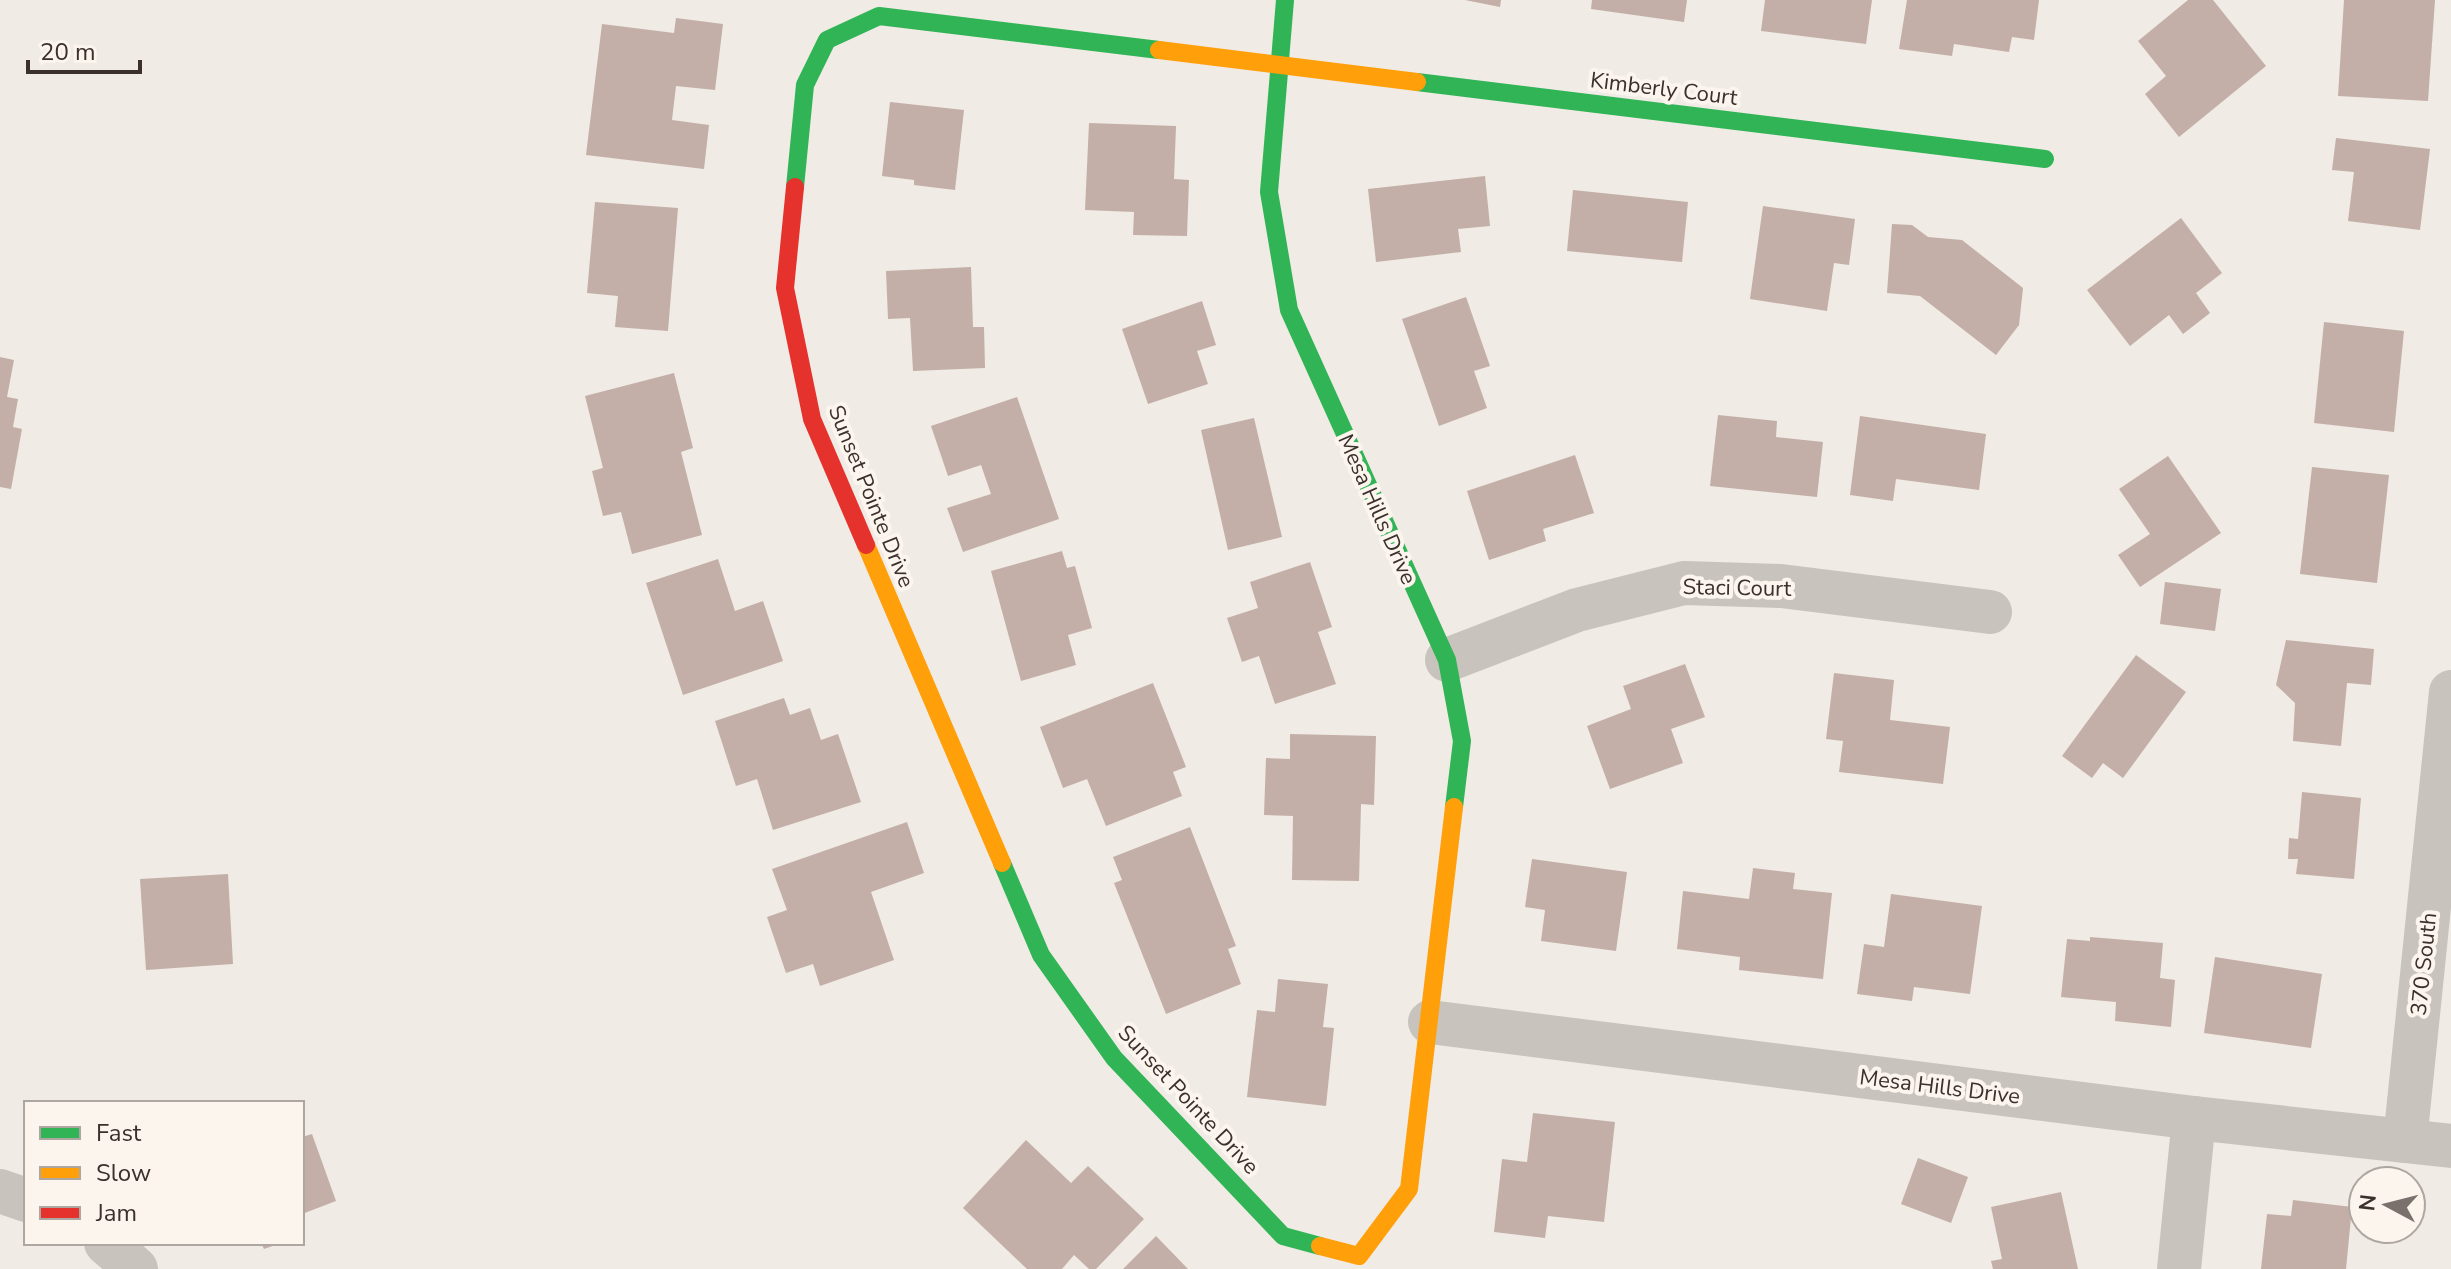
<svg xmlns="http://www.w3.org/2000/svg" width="2451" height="1269" font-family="'Nunito Sans',sans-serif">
<rect width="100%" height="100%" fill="#f0ebe5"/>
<g fill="#c3afa7">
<path d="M1465,0H1501L1500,7Z"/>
<path d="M1592,0H1687L1684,22L1591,9Z"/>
<path d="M1765,0H1872L1866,44L1761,31Z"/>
<path d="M1907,0H2039L2034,40L2012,37L2009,52L1954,44L1952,56L1899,49Z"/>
<path d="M2188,0H2213L2266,66L2179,137L2145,94L2166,76L2138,41Z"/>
<path d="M2344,0H2435L2428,101L2338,96Z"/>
<path d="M676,18L723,24L715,90L676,86L672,120L709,125L704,169L586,155L602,24L674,33Z"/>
<path d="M890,102L964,110L955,190L914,185V180L882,176Z"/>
<path d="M1089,123L1176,126L1174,179L1189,180L1187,236L1133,235L1134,212L1085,210Z"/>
<path d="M2336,138L2430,149L2420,230L2348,221L2354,172L2332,170Z"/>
<path d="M1485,176L1490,226L1458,229L1461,252L1376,262L1368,189Z"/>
<path d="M1573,190L1688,202L1682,262L1567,251Z"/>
<path d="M595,202L678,208L668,331L615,327L618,296L587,293Z"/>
<path d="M1763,206L1855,219L1849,265L1834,263L1827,311L1750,299Z"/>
<path d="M2181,218L2222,273L2196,293L2210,313L2183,334L2169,315L2130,346L2087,290Z"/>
<path d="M1892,224L1912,225L1928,237L1962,240L2023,288L2019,325L1996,355L1920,296L1887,293Z"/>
<path d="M971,267L973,327H984L985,368L913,371L910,318L888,319L886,271Z"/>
<path d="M1466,297L1490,366L1474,371L1487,408L1439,426L1402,319Z"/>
<path d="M1202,301L1216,345L1197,351L1208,384L1148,404L1122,329Z"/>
<path d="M2324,322L2404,331L2394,432L2314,423Z"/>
<path d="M0,357L14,360L7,397L18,399L13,427L22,429L11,489L0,487Z"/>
<path d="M674,373L693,448L681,452L702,535L632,554L621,512L603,516L592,471L603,468L585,396Z"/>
<path d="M1017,397L1059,519L963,552L947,508L991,494L981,465L948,476L931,426Z"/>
<path d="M1718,415L1777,421L1776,437L1823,442L1817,497L1710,486Z"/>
<path d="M1860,416L1986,434L1979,490L1896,479L1893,501L1850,495Z"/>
<path d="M1254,418L1282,537L1228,550L1201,430Z"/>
<path d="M1575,455L1594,513L1543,529L1546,541L1489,560L1467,491Z"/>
<path d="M2168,456L2221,533L2140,587L2118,555L2150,534L2119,489Z"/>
<path d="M2312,467L2389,475L2377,583L2300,574Z"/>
<path d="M1062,551L1067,568L1075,566L1092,628L1068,635L1076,665L1021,681L991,571Z"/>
<path d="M718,559L735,611L763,601L783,661L683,695L646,583Z"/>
<path d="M1310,562L1332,627L1318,632L1336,684L1275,704L1259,656L1242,662L1227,618L1258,608L1250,582Z"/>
<path d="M2165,582L2221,589L2215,631L2160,624Z"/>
<path d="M2286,640L2374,649L2371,685L2347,683L2341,746L2293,741L2295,703L2276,685Z"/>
<path d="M2136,655L2186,692L2123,778L2103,763L2092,778L2062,756Z"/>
<path d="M1685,664L1705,717L1671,729L1683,763L1610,789L1587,726L1631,709L1623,686Z"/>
<path d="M1834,673L1894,680L1890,720L1950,727L1943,784L1839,772L1843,741L1826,739Z"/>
<path d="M1153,683L1186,767L1173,772L1182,796L1106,826L1087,779L1063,788L1040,727Z"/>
<path d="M784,698L790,715L810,708L821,740L838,734L861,802L773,830L757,779L736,786L715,721Z"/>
<path d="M1290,734L1376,736L1374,805L1361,804L1359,881L1292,880L1293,816L1264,815L1266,758L1290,759Z"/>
<path d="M2302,792L2361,798L2354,879L2296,874L2298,859H2288L2289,838L2298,839Z"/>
<path d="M907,822L924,873L871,892L894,960L820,986L813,964L786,973L767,917L787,910L772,869Z"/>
<path d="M1190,827L1236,946L1228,949L1241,984L1166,1014L1114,883L1122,880L1113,857Z"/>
<path d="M1532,859L1627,872L1616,951L1541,941L1545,910L1525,907Z"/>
<path d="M1753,868L1795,873L1793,889L1832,893L1823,979L1739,970L1740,957L1677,949L1683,891L1749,899Z"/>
<path d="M228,874L233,964L146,970L140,879Z"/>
<path d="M1891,894L1982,906L1970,994L1914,987L1912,1001L1857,994L1864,944L1884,947Z"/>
<path d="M2090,937L2163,943L2160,978L2175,980L2171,1027L2115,1021L2116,1002L2061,997L2067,939L2090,941Z"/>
<path d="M2215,957L2322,974L2311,1048L2204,1033Z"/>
<path d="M1278,979L1328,984L1323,1027L1334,1028L1326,1106L1247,1097L1257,1010L1275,1012Z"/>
<path d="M1533,1113L1615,1122L1604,1222L1548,1216L1545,1238L1494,1232L1502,1159L1527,1162Z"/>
<path d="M312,1134L336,1201L302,1214V1137Z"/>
<path d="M1026,1140L1071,1183L1088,1166L1144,1219L1096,1269H1089L1074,1255L1062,1269H1027L963,1208Z"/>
<path d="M1918,1158L1968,1177L1951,1223L1901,1204Z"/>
<path d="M2061,1192L2078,1269H1993L1991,1261L2002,1259L1991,1207Z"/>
<path d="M2293,1200L2352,1207L2346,1269H2261L2267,1214L2291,1216Z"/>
<path d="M1156,1236L1188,1269H1123Z"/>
<path d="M261,1243H281L264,1249Z"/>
</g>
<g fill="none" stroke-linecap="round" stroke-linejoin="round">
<g stroke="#c9c3be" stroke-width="44">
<path d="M1447,660L1577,610L1684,583L1781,586L1990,612"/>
<path d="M1430,1022L2194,1118L2451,1146"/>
<path d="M2405,1141L2451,692"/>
<path d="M0,1191L26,1200"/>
<path d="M106,1243L136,1269"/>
<path d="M2179,1269L2194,1118"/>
</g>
<g stroke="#30b455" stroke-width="18">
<path d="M1285,0L1269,192L1289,310L1447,660L1462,741L1454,807"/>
<path d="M1417,82L2045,159"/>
<path d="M795,187L805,85L827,40L879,16L1159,50"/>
<path d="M1002,863L1041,955L1114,1058L1283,1236L1320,1246"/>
</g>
<g stroke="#ff9f0a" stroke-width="18">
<path d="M1159,50L1417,82"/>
<path d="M866,545L1002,863"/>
<path d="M1320,1246L1359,1256L1409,1189L1454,807"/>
</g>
<path stroke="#e5322d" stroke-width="18" d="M795,187L785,288L812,419L866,545"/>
</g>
<g text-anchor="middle" stroke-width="8" stroke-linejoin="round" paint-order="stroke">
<g font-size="22" fill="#3b302b" stroke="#fbf5ee">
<text transform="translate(1664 88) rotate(7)" y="8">Kimberly Court</text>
<text transform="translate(872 496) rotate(68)" y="8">Sunset Pointe Drive</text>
<text transform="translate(1378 509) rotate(66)" y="8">Mesa Hills Drive</text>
<text transform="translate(1737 587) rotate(1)" y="8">Staci Court</text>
<text transform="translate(2423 964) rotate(-84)" y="8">370 South</text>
<text transform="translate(1940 1086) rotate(7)" y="8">Mesa Hills Drive</text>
<text transform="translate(1189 1099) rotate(47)" y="8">Sunset Pointe Drive</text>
</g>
</g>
<rect x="24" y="1101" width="280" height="144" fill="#fbf5ee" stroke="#aea6a0" stroke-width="2"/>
<rect x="40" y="1127" width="40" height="12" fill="#30b455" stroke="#aea6a0" stroke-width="2"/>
<text x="96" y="1141" font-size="24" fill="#3b302b">Fast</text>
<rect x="40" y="1167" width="40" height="12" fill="#ff9f0a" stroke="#aea6a0" stroke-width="2"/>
<text x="96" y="1181" font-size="24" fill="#3b302b">Slow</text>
<rect x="40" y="1207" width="40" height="12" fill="#e5322d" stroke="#aea6a0" stroke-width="2"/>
<text x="96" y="1221" font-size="24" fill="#3b302b">Jam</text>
<g transform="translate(2387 1205) rotate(277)"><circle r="38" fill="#fbf5ee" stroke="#aea6a0" stroke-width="2"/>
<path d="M0-6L14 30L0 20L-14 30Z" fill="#7a716c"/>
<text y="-12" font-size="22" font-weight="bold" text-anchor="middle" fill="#3b302b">N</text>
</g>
<path d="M28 60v12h112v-12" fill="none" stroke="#3b302b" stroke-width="4"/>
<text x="40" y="60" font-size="24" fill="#3b302b" stroke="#fbf5ee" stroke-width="6" paint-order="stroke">20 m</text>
</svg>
